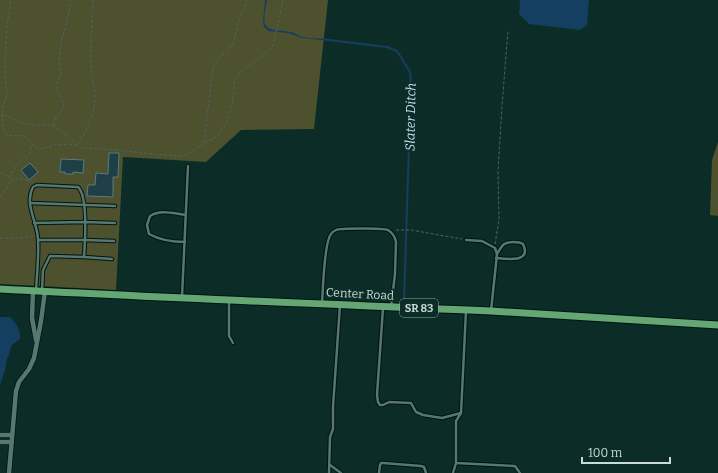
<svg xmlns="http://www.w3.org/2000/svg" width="718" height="473" font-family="Bitter,serif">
<rect width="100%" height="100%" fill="#0c2d27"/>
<g fill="#4e512e">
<path d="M0,0H328L314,129L241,130L206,162L123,157L116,290L0,284Z"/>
<path d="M718,142V216L710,215L712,160Z"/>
</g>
<g fill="#153f61">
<path d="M265,0H267C266,6 263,19 265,24C268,32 284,30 291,32C295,33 299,36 303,37C311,39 322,38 331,39L330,41L302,38L288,33L269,31L264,27L263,22Z"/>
<path d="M520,0H589L587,25L580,30L529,24L519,14Z"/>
<path d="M0,317H10C16,323 21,330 20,339C10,346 12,344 9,355L7,358L5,370L0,385Z"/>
</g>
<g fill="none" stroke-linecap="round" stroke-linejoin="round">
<path stroke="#153f61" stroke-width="2" d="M329,40L387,47L397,51L410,72L411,84L404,300"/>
</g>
<g fill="#1f3f46" stroke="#5a7b83">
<path d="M109,153H119L118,177H113V197L87,196L88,185H95L96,173L108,174Z"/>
<path d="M61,159L84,160L83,173L73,172V174H65V172H60Z"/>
<path d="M30,163L38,172L29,180L21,170Z"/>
</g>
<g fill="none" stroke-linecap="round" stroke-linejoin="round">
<g stroke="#001410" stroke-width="4.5">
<g id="lane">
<path d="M30,203L115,206"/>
<path d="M34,223L85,222L115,223"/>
<path d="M38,240H85L114,241"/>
<path d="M466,240L482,241L495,248L497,254L491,311"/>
<path d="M185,242C173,242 160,240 149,234L147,225L150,216C161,209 175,214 186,215"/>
<path d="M84,257L112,259"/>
<path d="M496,258C507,259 532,263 523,244C520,242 517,242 513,242C503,242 502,246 497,254"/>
<path d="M36,290C37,273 39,256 38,239C37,221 24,204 33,187L37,185L78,187C88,196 85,243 84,257L50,256L43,270L42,290"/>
<path d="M182,297L188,166"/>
<path d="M229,302V336L233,343"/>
<path d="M322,303C323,290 324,242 331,234C332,232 334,231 336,230C340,228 383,228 388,230C393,233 395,237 396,242L395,274L391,307"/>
<path d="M383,308L377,395L378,402L380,405H383L389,402L411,403L416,412L423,415L442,418L461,413"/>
<path d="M466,311L461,413L456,421V463L515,466L520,473"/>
<path d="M330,465L341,473"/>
<path d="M329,473L330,437L333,429V407L340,305"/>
<path d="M379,473L380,465L381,463H383L421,466L424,467L426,473"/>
<path d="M453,473L456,463"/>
</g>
</g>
<g stroke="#001410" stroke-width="6">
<g id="street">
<path d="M33,291L32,318L36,340"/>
<path d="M0,435H12"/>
<path d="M0,442H12"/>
<path d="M9,473L16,391L19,382L29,369L34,358L41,321L45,291"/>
</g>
</g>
<g stroke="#001410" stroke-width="9">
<path id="primary" d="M0,289C163,298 327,304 491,311C567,315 642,321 718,325"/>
</g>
<g stroke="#4a6661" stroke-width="1" stroke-dasharray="3 2" stroke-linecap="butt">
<path d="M2,113L3,106L7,95L5,71V62L6,50L7,22L10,9V0"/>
<path d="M54,125L56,118L63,109L64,104L57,90V85L61,72L59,58L61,43L68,17L71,0"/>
<path d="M205,143L218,136L222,130L227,121L232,104L234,91V82L240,72L268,52L273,46L283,0"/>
<path d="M78,144C87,129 97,111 95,92C93,82 91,73 91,62C91,41 92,21 93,0"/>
<path d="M77,145C70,145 62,144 55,145C49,146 46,149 40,149C32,147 31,140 25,137C19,134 12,137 6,135L4,131L2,114L22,123L33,125H48L54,126L80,147L85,148L119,150L142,153L180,156L187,155L204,143L213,68L217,60L229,49L234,42L238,23L247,0"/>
<path d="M0,173L10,177C13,172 15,167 19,163C26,156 30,157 32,145"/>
<path d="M0,197L13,178L23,179L31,182"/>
<path d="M396,230H411L462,239"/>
<path d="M0,238C11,239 22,238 33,236"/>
<path d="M495,244L499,220L498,171L502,106L508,30"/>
</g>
<use href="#lane" stroke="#567870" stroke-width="2.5"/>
<use href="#street" stroke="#567870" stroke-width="4.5"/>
<use href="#primary" stroke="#64a774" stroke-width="7"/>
</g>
<g text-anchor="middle" stroke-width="4" stroke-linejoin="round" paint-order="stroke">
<rect fill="#0c2d27" stroke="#90a7a2" stroke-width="1" x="400" y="299" width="38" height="18" rx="3"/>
<g font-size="11" font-weight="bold" fill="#c9dbd7">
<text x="419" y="312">SR 83</text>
</g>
<g font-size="12" fill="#c9dbd7" stroke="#0c2d27">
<text transform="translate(360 294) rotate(3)" y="4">Center Road</text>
</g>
<g font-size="13" font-style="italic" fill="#c2dbf3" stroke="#0c2d27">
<text transform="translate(410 117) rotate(-89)" y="5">Slater Ditch</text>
</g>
</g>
<path d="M582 457v6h88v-6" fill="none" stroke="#c9dbd7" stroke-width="2"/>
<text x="588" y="457" font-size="12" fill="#c9dbd7" stroke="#0c2d27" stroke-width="3" paint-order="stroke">100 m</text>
</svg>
